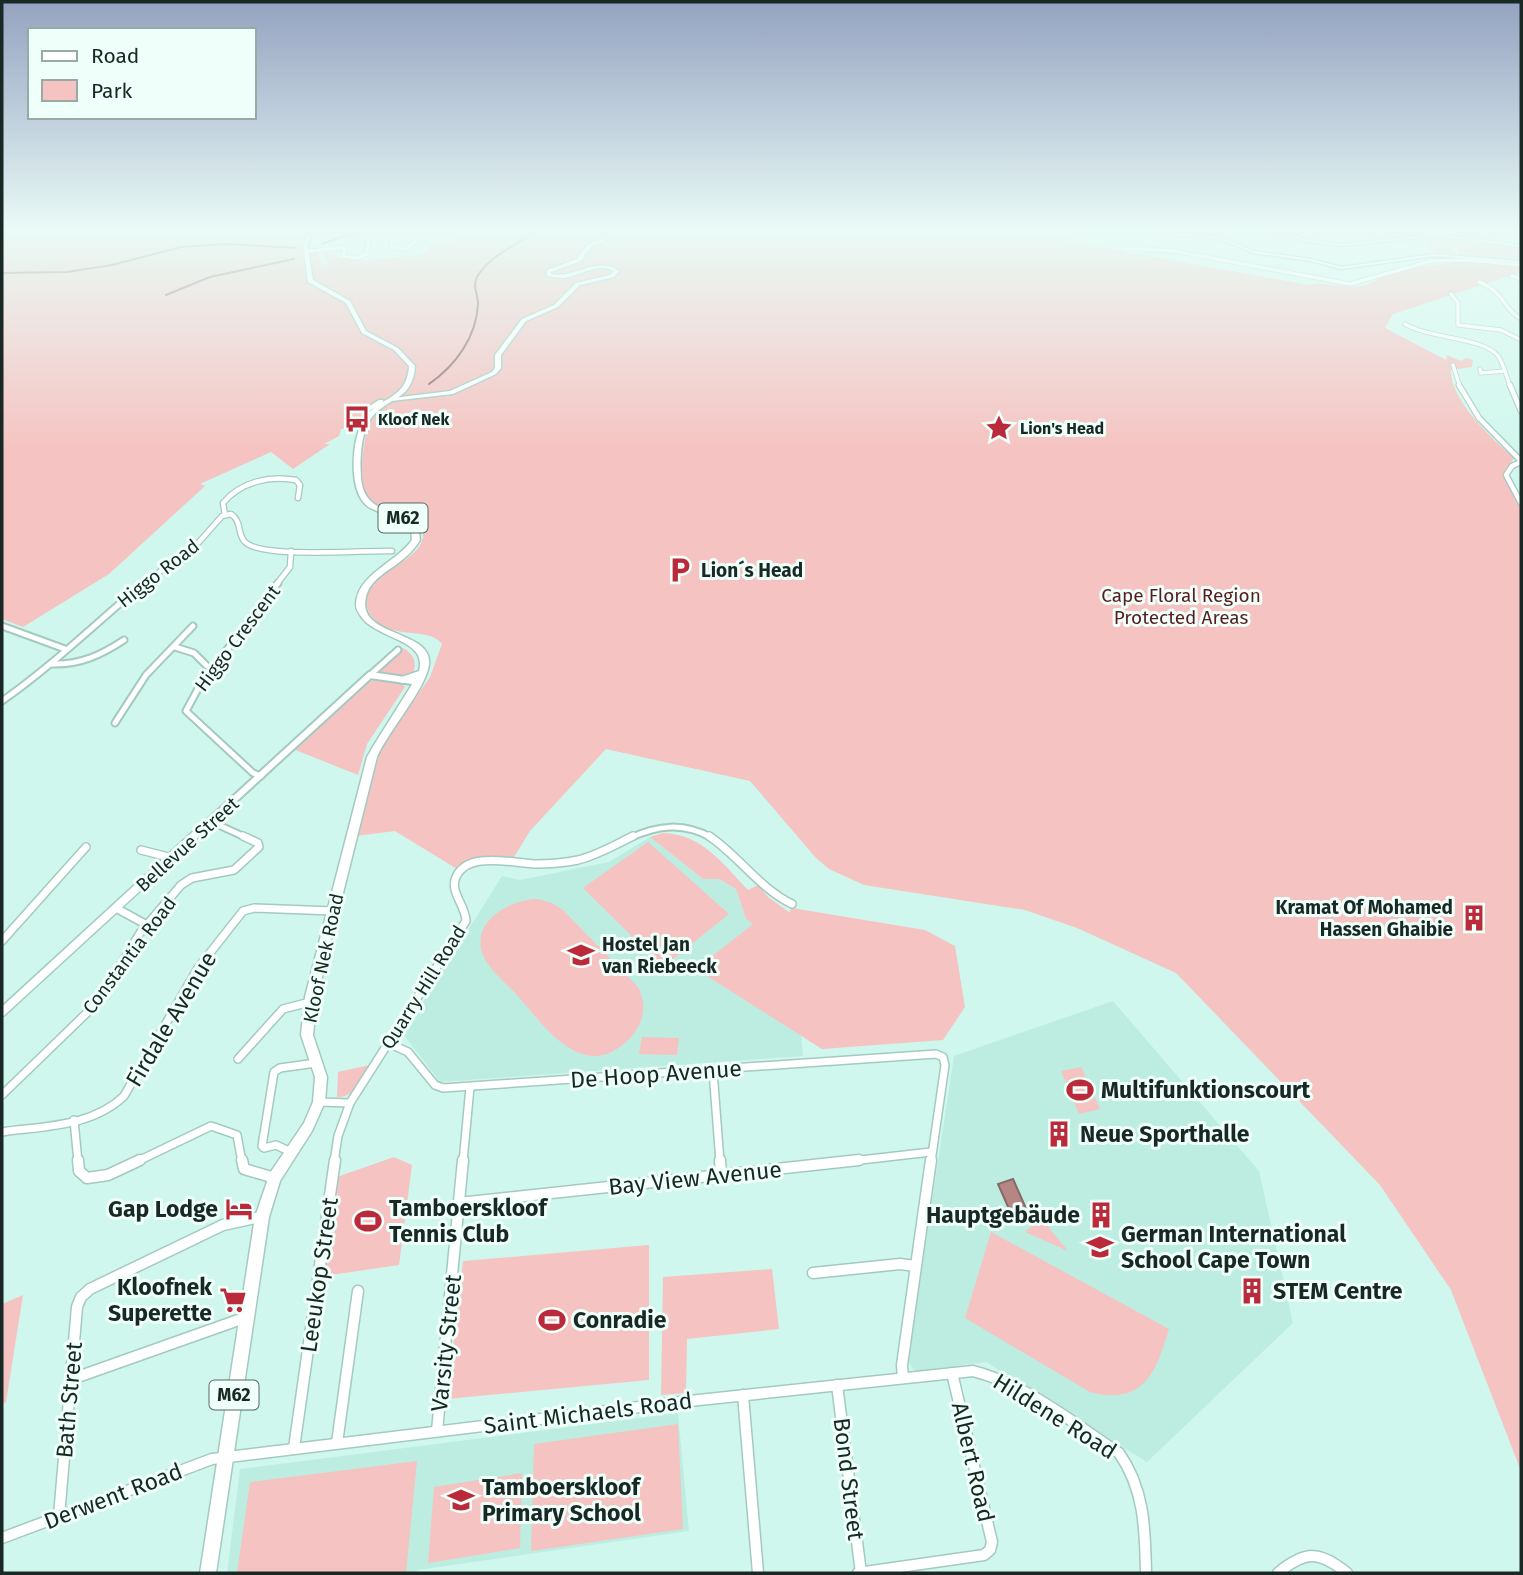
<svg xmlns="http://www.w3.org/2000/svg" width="1523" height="1575" font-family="'Fira Sans',sans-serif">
<rect width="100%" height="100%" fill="#d0f7ed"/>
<g fill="#bdede1">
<path d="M650,837L703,879H719L736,889L746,919L754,924L696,969L801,1035L803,1056L440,1082L403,1034L502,876L520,880L609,862Z"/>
<path d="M1113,1001L1259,1171L1293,1323L1147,1462L986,1362L917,1371L912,1368L908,1359L954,1056Z"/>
<path d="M678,1413L689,1531L418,1570L417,1573H227L240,1469Z"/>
</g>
<g fill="#f5c3c1">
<path d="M2,232H307L323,265L328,264L323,254L335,248L342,249L334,256L362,261L427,254L430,244L469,237L480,232H1084L1068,241L1308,285C1328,281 1343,289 1362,286C1372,284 1381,276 1392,273C1434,262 1478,259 1521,268V272L1393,314L1385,328L1446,360L1447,355L1461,361L1466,358L1473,360L1472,367L1451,370C1450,400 1492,439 1514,458L1503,473L1521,508V1471L1451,1290L1380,1185L1176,973L1077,928L1025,910L864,885L829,869L816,858L750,781L606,749L530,831L514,857L476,859L457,869L395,831L355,836L382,746L430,677L442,644C428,625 386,642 370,614C348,575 421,566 423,536C425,506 375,517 366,495C358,476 364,446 367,426L341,429L339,436L324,444H330L293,469L271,452L200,484L205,486L109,574L23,627L2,619Z"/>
<path d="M1439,237L1521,247V258L1459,254L1457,246L1452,248L1454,253H1438L1428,248L1426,239Z"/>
<path d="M403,648C414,654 417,662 413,674L395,676L380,674V668Z"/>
<path d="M378,679L401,683L405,687L367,744L358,775L293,749L371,681Z"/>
<path d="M663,833C702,834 722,863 748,890L758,885L768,897L789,912L792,908L925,930L955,946L965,1007L943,1040L822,1049L696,969L753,924L746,919L736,889L719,879H703L650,837Z"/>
<path d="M648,842L729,914L663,967L583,888Z"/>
<path d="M538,899L552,903L563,910L638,987C647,1004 644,1022 632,1036C585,1087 546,1028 517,995C505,982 485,967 481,949C475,918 513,899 538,899Z"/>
<path d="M642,1037L679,1038L677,1055L639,1054Z"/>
<path d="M370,1065C362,1079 354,1098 337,1097L338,1072Z"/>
<path d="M1081,1067L1100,1109L1079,1114L1061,1071Z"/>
<path d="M394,1157L412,1165L399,1265L324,1276L337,1177Z"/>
<path d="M1041,1218L1068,1251L1025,1232Z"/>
<path d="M991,1232L1169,1329C1156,1372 1144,1406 1090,1392L965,1318Z"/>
<path d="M649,1245V1380L447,1399L463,1261Z"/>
<path d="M772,1269L779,1329L687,1339L686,1393L661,1395L663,1277Z"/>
<path d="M23,1295L6,1402L2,1404V1304Z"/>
<path d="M678,1424L683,1529L531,1551L534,1444Z"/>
<path d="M417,1461L406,1573H237L250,1482Z"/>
<path d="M522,1473L520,1548L428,1563L434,1487Z"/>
</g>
<path fill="#b68685" stroke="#876a68" stroke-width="2" d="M1013,1179L1028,1213L1013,1218L998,1184Z"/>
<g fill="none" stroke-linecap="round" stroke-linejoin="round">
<g stroke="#876a68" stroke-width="2">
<path d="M322,244L356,232"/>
<path d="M2,273L67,272L112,265L181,247L226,244L296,248"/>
<path d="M166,295L210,277L294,259"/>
<path d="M429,384C455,366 477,337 478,303C478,294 472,286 477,277C488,257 518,243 537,232"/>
</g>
<g stroke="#a4cac0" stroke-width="5">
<g id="minor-far4">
<path d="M452,232L463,236L477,232"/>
<path d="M1165,235H1193"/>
<path d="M1124,248L1174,251L1350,284L1431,261L1471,260L1521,265"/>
<path d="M305,252L342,247L345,250L343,256L356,258L367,254L369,238L378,234L391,235L392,247L404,249L433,232"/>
<path d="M1512,276L1521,279"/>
<path d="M1479,282C1505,292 1501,307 1521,319"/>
<path d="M1451,294L1458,303V325L1501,330L1521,340"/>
<path d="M1405,324C1430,339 1483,337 1498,356C1504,365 1507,377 1510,387"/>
<path d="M1453,365L1460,387"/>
<path d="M1480,369L1481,373L1505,371"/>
</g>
</g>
<g stroke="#a4cac0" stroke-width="7">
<g id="minor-far3">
<path d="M1459,385L1479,418L1521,461"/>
<path d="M1510,385L1521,411"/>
<path d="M1521,462L1512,466L1506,475L1521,503"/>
<path d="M225,515L223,503C240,482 270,475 296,480L300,485L298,498"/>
<path d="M142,585L199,542L222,516L231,514C242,521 237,534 245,542C262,559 365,550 392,551"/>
<path d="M276,585L290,567L291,551"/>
</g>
</g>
<g stroke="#a4cac0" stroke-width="9">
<g id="minor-far2">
<path d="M2,626L65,649"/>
<path d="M175,647L194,653L207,666L213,668"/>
<path d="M52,664C80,665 101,655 124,640"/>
<path d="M370,675L398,650"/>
<path d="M2,701C52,666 96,623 144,583"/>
<path d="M115,723L146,675L193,626"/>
<path d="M261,776L253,773L186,711L200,685L278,583"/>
<path d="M212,822L247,838"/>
<path d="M630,838C658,825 684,822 712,838"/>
</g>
</g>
<g stroke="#a4cac0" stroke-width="10">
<g id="minor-far1">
<path d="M709,836C739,856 759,888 792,904"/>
<path d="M141,850L172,858"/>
<path d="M116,908L147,925"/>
<path d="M2,941L86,847"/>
<path d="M388,1043L408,1052L435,1085L443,1088L936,1054L943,1057L945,1065L931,1162"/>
<path d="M238,1059L283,1009L310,1002"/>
<path d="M713,1071L720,1162"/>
<path d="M2,1095L97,1003L140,933L181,885L192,878L234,870L259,847L258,843L243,836"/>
<path d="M319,1102L350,1103L466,921C466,907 451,893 455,880C464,850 512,863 535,864C549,864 564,863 578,860C598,855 615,845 633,836"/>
<path d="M74,1120L78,1162"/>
<path d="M2,1132C43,1126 92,1127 124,1096L198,968L243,911L254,908L333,911"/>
<path d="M291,1152L276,1145L264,1148L262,1146L274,1072L280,1068L316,1063"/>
<path d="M136,1162L211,1126L237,1135L242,1162"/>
<path d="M334,1162L338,1136L350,1103"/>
<path d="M463,1162L470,1087"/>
<path d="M843,1162L931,1152"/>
</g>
</g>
<g stroke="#a4cac0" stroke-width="13">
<g id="minor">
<path d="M78,1160L79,1171L87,1178L108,1175L140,1160"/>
<path d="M242,1160L244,1169L275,1178"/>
<path d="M720,1160L721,1175"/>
<path d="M459,1203L859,1160"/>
<path d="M813,1273L900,1264L915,1266"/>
<path d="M903,1378L902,1365L931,1160"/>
<path d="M72,1379L244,1318"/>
<path d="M837,1385L861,1573"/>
<path d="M743,1395L758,1573"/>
<path d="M437,1431L463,1160"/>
<path d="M337,1443L358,1291"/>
<path d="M294,1448L335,1160"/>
<path d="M59,1516L77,1307L81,1297L90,1289L223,1225L260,1217"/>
<path d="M2,1538L212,1459L680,1402L973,1371C1027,1385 1073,1423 1119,1453C1145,1490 1145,1530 1146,1573"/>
<path d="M858,1573L984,1555L990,1550L992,1542L952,1373"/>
<path d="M1278,1573C1306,1550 1319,1551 1347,1573"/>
</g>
</g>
<g stroke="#a4cac0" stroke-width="10">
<path id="tertiary-far1" d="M192,838L370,675L419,682"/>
</g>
<g stroke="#a4cac0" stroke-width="11">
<path id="tertiary" d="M2,1012L194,836"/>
</g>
<g stroke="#a4cac0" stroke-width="3">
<g id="secondary">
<path d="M623,232H628L592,246L581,261L551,272V274C575,279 597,255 619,271L614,277L580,285L558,307L526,321L501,355V368L496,374L453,394L391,401L390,400L393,398L450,391L492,372L495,368V355L522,319L554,305L576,283L610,275L614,271C598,262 581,275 564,278C558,278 553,277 547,276V270L577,259L588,244Z"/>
<path d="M1169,232H1177L1223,238L1254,251L1311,259L1341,267L1434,254L1521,261V263L1434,256L1341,269L1311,261L1253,253L1222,240Z"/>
</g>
</g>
<g stroke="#a4cac0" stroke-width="3">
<g id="primary">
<path d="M309,232H313L307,244L313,280L350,301L366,331L398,348L415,366C413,400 390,396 372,417C360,431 359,468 362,485C370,519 409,505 418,529C420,533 419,536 420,540C415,548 410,554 402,560C389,571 370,579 366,597C356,638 434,629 429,665C425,690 389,730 377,757L317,997L313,1035L327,1077L325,1102L312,1131L280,1181L269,1217L216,1573H200L255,1217L270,1173L304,1123L313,1102L315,1077L301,1035L305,997L367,757L374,745L416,678L402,683L398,680L399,678L419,671C428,638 375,640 360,615C358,611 356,610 356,605C356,575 397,562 412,540C412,539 411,530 411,529C405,515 374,515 364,503C349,486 352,441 362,423C365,416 370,411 376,407L367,412L362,411L379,400H383V402C399,393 408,385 409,366L394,350L362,333L346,303L308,282L303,244Z"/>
<path d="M1275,232H1281L1309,240L1342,244L1438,234L1521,245V247L1438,236L1342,246L1309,242Z"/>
</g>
</g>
<use href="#minor-far4" stroke="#fff" stroke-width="3.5"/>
<use href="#minor-far3" stroke="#fff" stroke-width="4.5"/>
<use href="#minor-far2" stroke="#fff" stroke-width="5"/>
<use href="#minor-far1" stroke="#fff" stroke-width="7"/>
<use href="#minor" stroke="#fff" stroke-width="10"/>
<use href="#tertiary-far1" stroke="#fff" stroke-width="6"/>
<use href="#tertiary" stroke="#fff" stroke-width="8"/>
<use href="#secondary" fill="#fff" fill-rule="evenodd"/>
<use href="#primary" fill="#fff" fill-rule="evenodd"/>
</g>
<linearGradient id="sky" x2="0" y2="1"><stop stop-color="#94a2c0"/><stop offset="0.51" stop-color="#eafbf7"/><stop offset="1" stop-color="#eafbf7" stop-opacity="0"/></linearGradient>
<rect width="1523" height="452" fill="url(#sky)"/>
<defs>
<g id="bus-bare" transform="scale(2.1)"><path d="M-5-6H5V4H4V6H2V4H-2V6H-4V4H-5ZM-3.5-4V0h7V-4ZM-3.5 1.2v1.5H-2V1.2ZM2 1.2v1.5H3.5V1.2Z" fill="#bb2a3a" stroke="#effffa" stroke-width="2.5" paint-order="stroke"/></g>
<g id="sight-bare" transform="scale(2.1)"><path d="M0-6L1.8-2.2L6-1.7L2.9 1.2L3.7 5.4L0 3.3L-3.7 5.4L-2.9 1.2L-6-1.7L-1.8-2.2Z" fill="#bb2a3a" stroke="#effffa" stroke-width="2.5" paint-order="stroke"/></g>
<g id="parking-bare" transform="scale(2.1)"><path d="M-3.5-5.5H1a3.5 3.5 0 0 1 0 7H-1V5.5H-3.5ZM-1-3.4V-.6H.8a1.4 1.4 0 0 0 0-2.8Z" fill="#bb2a3a" stroke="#effffa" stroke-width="2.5" paint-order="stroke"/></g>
<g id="building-bare" transform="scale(2.1)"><path d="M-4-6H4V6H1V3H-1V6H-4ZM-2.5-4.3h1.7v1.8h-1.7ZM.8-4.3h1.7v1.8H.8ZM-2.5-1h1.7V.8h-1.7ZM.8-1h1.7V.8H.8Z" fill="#bb2a3a" stroke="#effffa" stroke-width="2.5" paint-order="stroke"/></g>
<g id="school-bare" transform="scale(2.1)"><path d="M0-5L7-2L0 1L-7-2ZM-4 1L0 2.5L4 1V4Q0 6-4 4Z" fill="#bb2a3a" stroke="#effffa" stroke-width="2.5" paint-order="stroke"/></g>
<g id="stadium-bare" transform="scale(2.1)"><path d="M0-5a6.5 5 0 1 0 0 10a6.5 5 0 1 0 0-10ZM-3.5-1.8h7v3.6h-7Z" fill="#bb2a3a" stroke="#effffa" stroke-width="2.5" paint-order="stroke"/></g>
<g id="hotel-bare" transform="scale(2.1)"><path d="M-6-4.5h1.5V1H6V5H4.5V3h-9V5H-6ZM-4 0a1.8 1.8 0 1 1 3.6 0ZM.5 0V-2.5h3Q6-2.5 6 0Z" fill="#bb2a3a" stroke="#effffa" stroke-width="2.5" paint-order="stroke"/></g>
<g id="supermarket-bare" transform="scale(2.1)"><path d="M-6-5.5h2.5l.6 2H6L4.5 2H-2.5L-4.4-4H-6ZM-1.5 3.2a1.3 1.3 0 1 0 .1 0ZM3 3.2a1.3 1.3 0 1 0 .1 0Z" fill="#bb2a3a" stroke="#effffa" stroke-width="2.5" paint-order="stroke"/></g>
</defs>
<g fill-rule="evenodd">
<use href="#bus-bare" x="357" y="419"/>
<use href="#sight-bare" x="999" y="428"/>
<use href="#parking-bare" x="680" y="570"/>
<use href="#building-bare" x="1474" y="918"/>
<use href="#school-bare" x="581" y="955"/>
<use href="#stadium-bare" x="1080" y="1090"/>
<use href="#building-bare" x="1059" y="1134"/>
<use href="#hotel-bare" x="239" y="1209"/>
<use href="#building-bare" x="1101" y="1215"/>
<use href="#stadium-bare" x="368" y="1221"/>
<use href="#school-bare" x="1100" y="1247"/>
<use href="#building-bare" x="1252" y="1291"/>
<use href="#supermarket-bare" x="233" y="1300"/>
<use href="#stadium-bare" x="552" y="1320"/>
<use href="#school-bare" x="461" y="1500"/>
</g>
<g text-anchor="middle" stroke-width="6" stroke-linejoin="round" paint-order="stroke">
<g font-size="16" font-weight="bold" fill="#192824" stroke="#effffa" text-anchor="start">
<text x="378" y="425">Kloof Nek</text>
<text x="1020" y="434">Lion's Head</text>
</g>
<g fill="#effffa" stroke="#596864" stroke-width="2">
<rect x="378.5" y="503.5" width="49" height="29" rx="5"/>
<rect x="209.5" y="1380.5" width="49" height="29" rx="5"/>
</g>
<g font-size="18" font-weight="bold" fill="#192824">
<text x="403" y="524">M62</text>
<text x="234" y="1401">M62</text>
</g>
<g font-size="19" font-weight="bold" fill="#192824" stroke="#effffa" text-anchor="start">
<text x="701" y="577">Lion´s Head</text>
<text x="1453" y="914" text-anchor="end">Kramat Of Mohamed<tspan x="1453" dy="22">Hassen Ghaibie</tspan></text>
<text x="602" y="951">Hostel Jan<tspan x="602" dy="22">van Riebeeck</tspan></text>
</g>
<g font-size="19" fill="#192824" stroke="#effffa">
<text transform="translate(158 573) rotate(-38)" y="7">Higgo Road</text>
<text transform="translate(237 638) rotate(-53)" y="7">Higgo Crescent</text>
<text transform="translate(187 844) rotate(-42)" y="7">Bellevue Street</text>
<text transform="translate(129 955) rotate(-53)" y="7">Constantia Road</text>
<text transform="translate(323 958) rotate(-78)" y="7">Kloof Nek Road</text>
<text transform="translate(423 987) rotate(-58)" y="7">Quarry Hill Road</text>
</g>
<g font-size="19" fill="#591d20" stroke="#effffa">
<text x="1181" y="602">Cape Floral Region<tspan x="1181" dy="22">Protected Areas</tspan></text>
</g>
<g font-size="23" fill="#192824" stroke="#effffa">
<text transform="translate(171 1019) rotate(-59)" y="8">Firdale Avenue</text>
<text transform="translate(656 1074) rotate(-4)" y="8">De Hoop Avenue</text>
<text transform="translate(695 1178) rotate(-6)" y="8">Bay View Avenue</text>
<text transform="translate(319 1275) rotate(-82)" y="8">Leeukop Street</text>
<text transform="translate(446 1343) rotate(-84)" y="8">Varsity Street</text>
<text transform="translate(69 1400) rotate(-85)" y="8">Bath Street</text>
<text transform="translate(588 1413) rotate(-7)" y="8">Saint Michaels Road</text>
<text transform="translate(1055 1416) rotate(32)" y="8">Hildene Road</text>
<text transform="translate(973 1462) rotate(77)" y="8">Albert Road</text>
<text transform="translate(849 1479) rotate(83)" y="8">Bond Street</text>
<text transform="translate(113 1496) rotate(-21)" y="8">Derwent Road</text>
</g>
<g font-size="23" font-weight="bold" fill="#192824" stroke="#effffa" text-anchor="start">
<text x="1101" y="1098">Multifunktionscourt</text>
<text x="1080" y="1142">Neue Sporthalle</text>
<text x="389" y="1216">Tamboerskloof<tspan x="389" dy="26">Tennis Club</tspan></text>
<text x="218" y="1217" text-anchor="end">Gap Lodge</text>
<text x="1080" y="1223" text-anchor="end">Hauptgebäude</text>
<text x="1121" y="1242">German International<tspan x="1121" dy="26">School Cape Town</tspan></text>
<text x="212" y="1295" text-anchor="end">Kloofnek<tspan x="212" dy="26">Superette</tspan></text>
<text x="1273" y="1299">STEM Centre</text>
<text x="573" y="1328">Conradie</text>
<text x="482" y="1495">Tamboerskloof<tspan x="482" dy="26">Primary School</tspan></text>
</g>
</g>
<rect width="1523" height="1575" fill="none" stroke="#192824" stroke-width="7"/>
<rect x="28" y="28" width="228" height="91" fill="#effffa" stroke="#99a9a4" stroke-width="2"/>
<rect x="42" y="51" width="35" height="10" fill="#ffffff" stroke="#99a9a4" stroke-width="2"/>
<text x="91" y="63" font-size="21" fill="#192824">Road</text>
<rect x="42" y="80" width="35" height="21" fill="#f5c3c1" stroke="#99a9a4" stroke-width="2"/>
<text x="91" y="98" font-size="21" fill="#192824">Park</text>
</svg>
